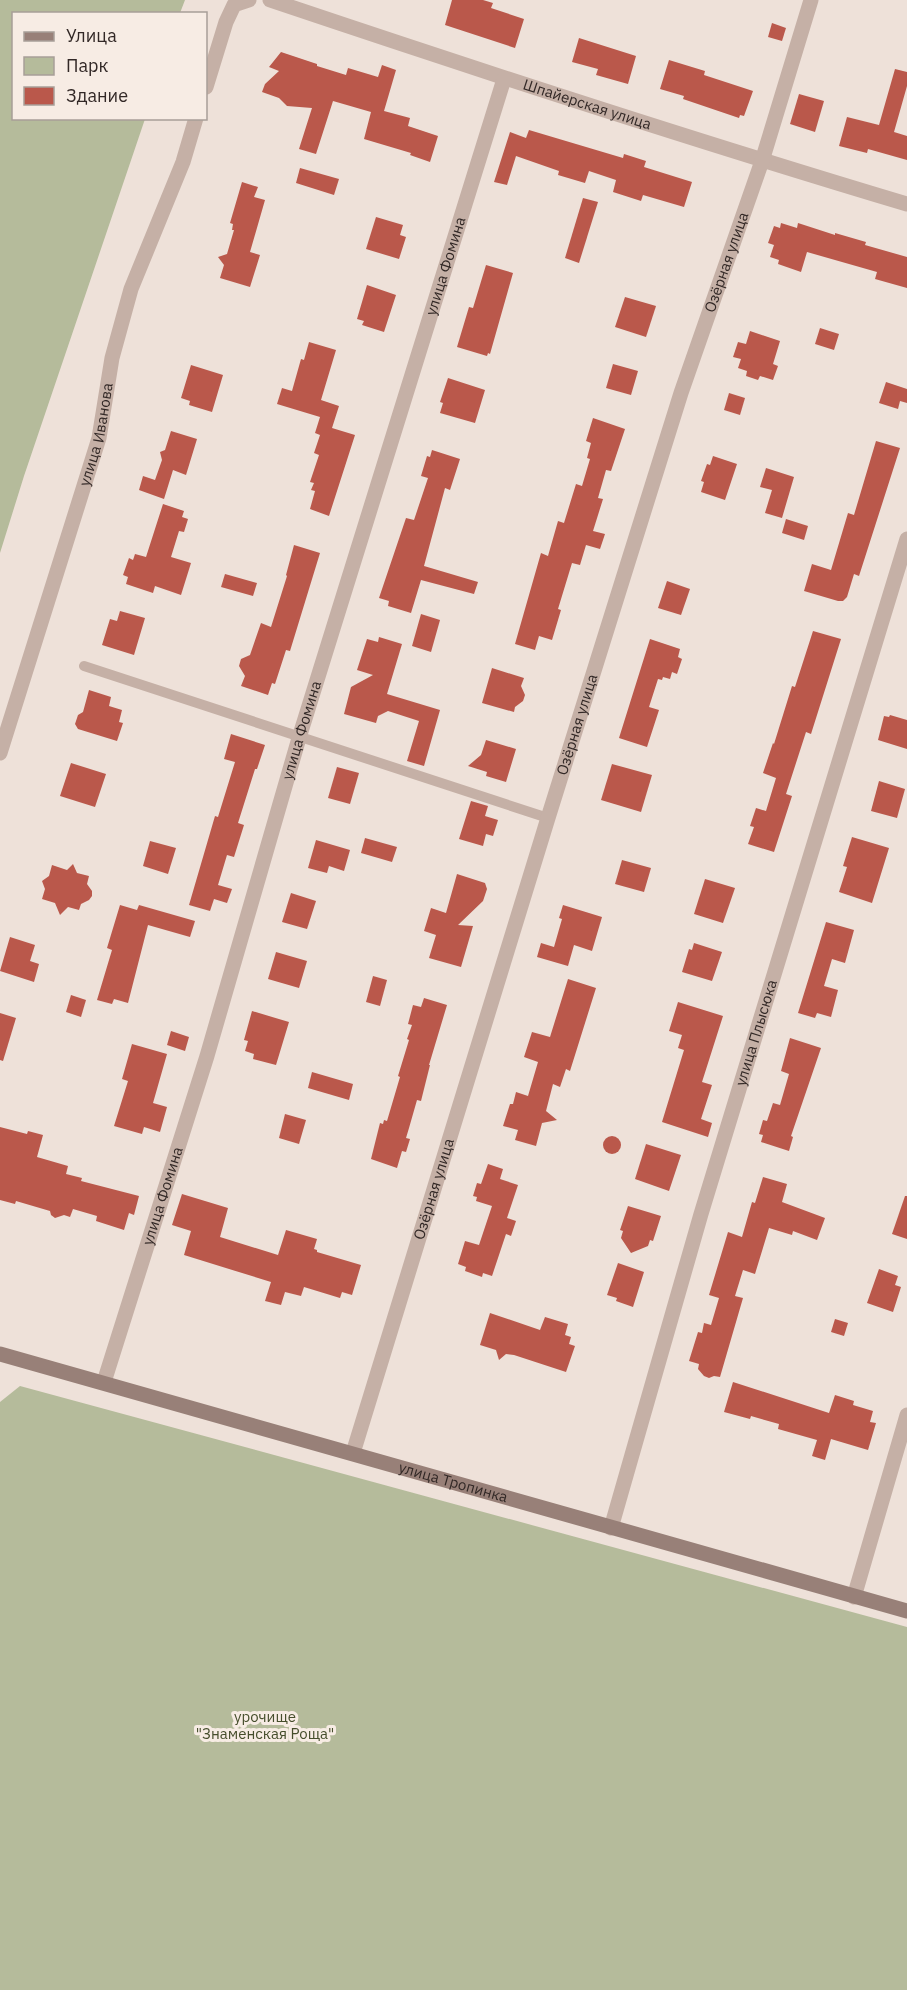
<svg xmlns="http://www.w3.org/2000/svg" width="907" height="1990" font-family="'IBM Plex Sans',sans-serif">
<rect width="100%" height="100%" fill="#eee1d9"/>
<g fill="#b5bb9b">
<path d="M0,0H185L180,13L14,14V118L145,119L24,476L0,553Z"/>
<path d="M20,1386L907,1627V1990H0V1402Z"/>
</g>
<g fill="#ba584b">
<path d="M452,0H483L493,3L491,8L524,19L515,48L445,25Z"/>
<path d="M772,23L786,28L782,41L768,37Z"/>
<path d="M579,38L636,56L628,84L596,75L598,69L572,62Z"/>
<path d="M281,52L317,64V66L346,75L348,68L378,77L382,65L396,70L384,111L410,118L408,126L438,136L430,162L410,155L411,153L364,139L371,112L333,101L316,154L299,149L312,108L287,106L279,98L262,92L265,84L279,71L269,67Z"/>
<path d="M669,60L705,71L704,75L753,91L744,116L740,115L739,118L683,99L684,96L660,89Z"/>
<path d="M895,69L907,72V86L894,132L907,136V160L868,149L867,153L839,146L847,117L879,125Z"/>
<path d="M799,94L824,101L815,132L790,124Z"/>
<path d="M529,130L623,158L624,154L646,161L644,167L692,182L684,207L643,195L641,201L613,192L616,180L589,171L585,183L558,175L559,171L516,156L507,185L494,182L510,132L526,138Z"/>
<path d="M300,168L339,179L334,195L296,183Z"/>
<path d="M242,182L258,187L254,197L265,200L250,252L260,255L250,287L220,278L224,265L218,257L227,254L234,230H232L233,224L230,223Z"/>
<path d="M583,198L598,202L579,263L565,258Z"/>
<path d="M376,217L403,225L400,235L406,237L399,259L366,249Z"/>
<path d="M781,223L797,228L798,223L835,235V233L866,242L865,245L907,257V288L875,279L877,272L807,252L801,272L778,264L779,260L770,257L774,245L768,243L774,226L780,228Z"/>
<path d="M486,265L513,273L490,354L488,353L487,356L457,347L469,307L473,308Z"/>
<path d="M367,285L396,295L384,332L362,325L364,321L357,319Z"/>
<path d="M625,297L656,306L646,337L615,327Z"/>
<path d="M820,328L839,334L834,350L815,344Z"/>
<path d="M750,331L780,341L773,364L778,366L773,380L760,376L758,380L746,376L747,371L738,368L741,359L733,357L738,342L746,344Z"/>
<path d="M309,342L336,350L321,400L339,406L332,428L355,435L329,516L310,509L315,491L311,490L314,483L310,482L319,455L314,453L320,435L315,433L320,417L277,404L282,388L292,391L301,359L304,360Z"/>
<path d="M613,364L638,371L631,395L606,388Z"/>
<path d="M191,365L223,375L212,412L189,405L190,401L181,398Z"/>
<path d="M448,378L485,390L475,423L440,413L443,403L440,402Z"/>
<path d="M886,382L907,389V403L900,401L898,409L879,403Z"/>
<path d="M729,393L745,398L740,415L724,410Z"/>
<path d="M593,418L625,429L611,471L606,470L598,498L603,499L593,531L605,534L600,549L586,545L580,565L572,563L558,609L561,610L552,640L539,636L535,650L515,644L541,553L548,556L558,521L564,523L576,484L582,486L590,459L587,458L591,443L586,441Z"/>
<path d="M171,431L197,439L186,475L173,470L164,499L139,490L143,476L155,480L162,460L160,452L165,450Z"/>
<path d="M876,441L900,448L859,576L854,574L847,597L843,601H838L804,591L812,564L831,570L848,513L854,515Z"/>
<path d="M432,450L460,459L450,490L445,488L424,566L478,582L474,594L421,580L411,613L388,606L389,601L379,598L406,518L414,520L428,478L421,476L427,456L430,457Z"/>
<path d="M713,456L737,464L725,500L701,492L704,482L701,481L707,464L710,465Z"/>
<path d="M766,468L794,477L782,518L765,513L772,490L760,487Z"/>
<path d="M163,504L184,511L182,517L188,519L184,532L179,531L171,557L191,563L181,595L155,586L153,593L126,584L128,577L123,575L129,558L133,560L135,554L146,557Z"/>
<path d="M786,519L808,526L804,540L782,533Z"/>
<path d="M294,545L320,553L290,651L286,650L275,684L272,683L268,695L241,686L245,676L239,666L241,659L250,655L261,623L271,627L287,576L286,575Z"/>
<path d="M225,574L257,583L253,596L221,587Z"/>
<path d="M667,581L690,589L681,615L658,608Z"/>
<path d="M120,611L145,618L134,655L102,645L110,619L117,621Z"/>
<path d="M421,614L440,620L431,652L412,646Z"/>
<path d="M813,631L841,639L811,734L806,732L786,794L792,796L774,852L748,844L754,827L750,826L756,808L766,811L776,778L763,773L773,743L774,744L792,686L795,687Z"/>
<path d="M379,637L402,644L387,694L440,710L424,766L407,761L419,721L388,711L378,716L376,723L344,714L351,687L373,675L357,670L367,639L378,642Z"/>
<path d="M650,639L680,649L678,657L682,659L677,674L672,672L670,679L663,677L662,680L658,679L649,707L659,710L647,747L619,738Z"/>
<path d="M492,668L524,678L521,686L525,695L523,701L515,707L514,712L482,703Z"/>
<path d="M89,690L111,697L109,706L122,710L119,722L123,723L117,741L78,729L75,724L78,715L83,712Z"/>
<path d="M890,715L907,720V749L878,740L884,716L889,717Z"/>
<path d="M231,734L265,745L257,769H255L238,823L244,825L234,857L227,855L218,885L232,889L227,903L214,899L210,911L189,905L215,816L218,817L235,762L224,759Z"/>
<path d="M486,740L516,749L506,782L486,776L487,772L468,766L481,755Z"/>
<path d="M71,763L106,774L95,807L60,796Z"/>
<path d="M612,764L652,775L641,812L601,800Z"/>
<path d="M337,767L359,773L350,804L328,798Z"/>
<path d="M879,781L905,789L897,818L871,811Z"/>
<path d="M471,801L488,806L485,816L498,820L493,836L486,834L483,846L459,839Z"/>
<path d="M852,837L889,848L872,903L839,892L847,867L843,866Z"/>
<path d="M365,838L397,847L392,862L361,853Z"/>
<path d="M316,840L350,850L344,871L329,866L327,873L308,868Z"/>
<path d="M150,841L176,848L168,874L143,866Z"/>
<path d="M622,860L651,868L644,892L615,884Z"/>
<path d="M73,864L77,873L89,876L87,884L92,891V896L89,900L81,904L79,910L68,907L60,915L55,903L42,899L45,889L42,881L49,876L52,865L67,870Z"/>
<path d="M457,874L485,883L487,889L483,901L458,925L473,926L461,967L429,958L436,935L424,931L431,908L446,913Z"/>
<path d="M705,879L735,888L723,923L694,914Z"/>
<path d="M291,893L316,901L307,929L282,922Z"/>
<path d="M120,905L137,910L139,905L195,921L190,937L148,925L128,1003L114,999L112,1004L97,1000L112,950L107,948Z"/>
<path d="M563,905L602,917L592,951L574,945L568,966L537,957L541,943L554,947L562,919L559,918Z"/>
<path d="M826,922L854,930L845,963L832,959L824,986L838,990L831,1017L817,1013L815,1018L798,1013Z"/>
<path d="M10,937L35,945L30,961L39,964L34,982L0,971Z"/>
<path d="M694,943L722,952L712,981L682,972L689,949L692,950Z"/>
<path d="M276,952L307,961L299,988L268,979Z"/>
<path d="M373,976L387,980L380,1006L366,1002Z"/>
<path d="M568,979L596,988L570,1071L566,1069L560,1087L553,1084L546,1111L557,1120L542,1123L536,1146L515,1140L518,1130L503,1126L510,1104H513L516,1092L528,1096L538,1062L524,1057L532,1032L550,1037Z"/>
<path d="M71,995L86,1000L81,1017L66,1012Z"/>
<path d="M424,998L447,1005L429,1065H430L421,1101L417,1100L409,1128L406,1138L410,1139L406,1152L402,1151L397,1168L371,1159L380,1123L383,1124L384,1120L387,1121L400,1077L398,1076L409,1040L407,1039L412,1025L408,1024L413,1005L421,1007Z"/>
<path d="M678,1002L723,1016L702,1082L712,1085L701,1119L712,1123L708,1137L662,1122L684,1050L678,1048L682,1035L669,1031Z"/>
<path d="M252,1011L289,1022L276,1065L253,1059L254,1054L245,1051L248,1041L244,1040Z"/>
<path d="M0,1013L16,1018L3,1061L0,1060Z"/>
<path d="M171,1031L189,1037L185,1051L167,1045Z"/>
<path d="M790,1038L821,1048L791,1136L793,1137L789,1151L761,1142L763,1135L759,1134L763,1120L767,1121L773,1103L780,1105L789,1074L781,1071Z"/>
<path d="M132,1044L167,1054L153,1103L167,1107L160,1132L144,1127L142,1134L114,1126L128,1081L122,1079Z"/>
<path d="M312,1072L353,1084L349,1100L308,1088Z"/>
<path d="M285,1114L306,1120L299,1144L279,1138Z"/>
<path d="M0,1127L27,1134L28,1131L43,1135L37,1157L68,1166L66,1174L82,1178L81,1181L139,1196L134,1215L129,1213L124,1230L96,1221L97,1216L73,1209L70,1217L64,1215L55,1218L51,1215L50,1211L16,1201L15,1204L0,1200Z"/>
<circle cx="612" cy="1145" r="9"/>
<path d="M646,1144L681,1155L669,1191L635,1179Z"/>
<path d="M488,1164L503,1169L500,1179L518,1185L507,1218L516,1221L511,1236L506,1234L492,1276L483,1273L482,1277L465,1271L466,1267L458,1264L465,1241L479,1245L492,1206L476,1201L477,1197L473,1196L477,1183L481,1184Z"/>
<path d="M763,1177L787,1184L782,1202L825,1218L817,1240L793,1231L792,1235L769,1228L755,1274L743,1270L735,1296L743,1298L720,1377L714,1376L709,1378L704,1376L698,1369L699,1364L689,1361L698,1332L702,1333L704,1323L711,1325L719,1298L709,1295L728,1232L742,1237L752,1202L755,1203Z"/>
<path d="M182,1194L228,1208L220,1237L278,1255L286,1230L317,1239L314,1249L317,1250V1252L361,1265L352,1295L342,1292L340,1298L304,1287L301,1296L285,1292L281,1305L265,1301L271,1282L184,1255L191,1231L172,1225Z"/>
<path d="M905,1196H907V1239L892,1234Z"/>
<path d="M628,1206L661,1216L653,1241L650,1240L648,1246L631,1253L621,1238L623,1231L620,1230Z"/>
<path d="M618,1263L644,1272L633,1307L616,1301L617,1298L607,1295Z"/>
<path d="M879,1269L898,1276L895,1285L901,1287L893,1312L867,1303Z"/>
<path d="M490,1313L540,1330L545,1317L568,1324L565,1335L571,1337L569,1344L575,1346L566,1372L514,1355L506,1354L499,1360L496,1350L480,1345Z"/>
<path d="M835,1319L848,1323L844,1336L831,1332Z"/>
<path d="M733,1382L829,1413L835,1395L854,1401L853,1405L873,1411L870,1422L876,1423L868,1450L831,1439L825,1460L812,1456L817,1440L778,1429L779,1424L751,1416L750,1419L724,1412Z"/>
</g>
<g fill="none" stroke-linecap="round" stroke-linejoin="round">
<path stroke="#c5b0a6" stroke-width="10" d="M84,666L548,818"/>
<g stroke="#c5b0a6" stroke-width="15">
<path id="s1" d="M270,0C481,71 693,140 907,204"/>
<path d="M206,87L226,22L234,5L249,0"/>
<path id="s2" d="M0,753L99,438L112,358L131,289L183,162L196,118"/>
<path id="s3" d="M104,1382L207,1056L299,738L504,79"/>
<path id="s4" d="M353,1453L548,818L681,393L762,161L811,0"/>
<path id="s5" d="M611,1528L701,1214L907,539"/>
<path d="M854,1597L907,1415"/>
</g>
<path stroke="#988078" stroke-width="15" id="s6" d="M0,1354L907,1611"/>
</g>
<g text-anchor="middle" stroke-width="6" stroke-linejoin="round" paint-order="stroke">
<g font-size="15" fill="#322826" stroke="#f7ece4">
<text dy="5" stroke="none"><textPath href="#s1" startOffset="334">Шпайерская улица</textPath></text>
<text dy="5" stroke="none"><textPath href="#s4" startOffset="1248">Озёрная улица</textPath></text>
<text dy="5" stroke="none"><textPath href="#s3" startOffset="1167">улица Фомина</textPath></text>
<text dy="5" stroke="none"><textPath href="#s2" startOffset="333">улица Иванова</textPath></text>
<text dy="5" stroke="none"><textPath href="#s4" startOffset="762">Озёрная улица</textPath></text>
<text dy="5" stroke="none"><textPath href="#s3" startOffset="681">улица Фомина</textPath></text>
<text dy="5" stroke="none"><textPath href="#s5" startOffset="516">улица Плысюка</textPath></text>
<text dy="5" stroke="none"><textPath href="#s4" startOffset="276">Озёрная улица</textPath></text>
<text dy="5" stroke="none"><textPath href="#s3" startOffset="195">улица Фомина</textPath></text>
<text dy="5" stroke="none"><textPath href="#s6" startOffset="471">улица Тропинка</textPath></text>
</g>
<g font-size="15" fill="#464e2c" stroke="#f7ece4">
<text x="265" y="1722">урочище<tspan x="265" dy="17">"Знаменская Роща"</tspan></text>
</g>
</g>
<rect x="12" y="12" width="195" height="108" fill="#f7ece4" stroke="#a89e98" stroke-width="1.5"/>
<rect x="24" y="32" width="30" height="9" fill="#988078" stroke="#a89e98" stroke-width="1.5"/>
<text x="66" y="42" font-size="18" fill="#322826">Улица</text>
<rect x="24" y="57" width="30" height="18" fill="#b5bb9b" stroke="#a89e98" stroke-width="1.5"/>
<text x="66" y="72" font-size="18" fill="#322826">Парк</text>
<rect x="24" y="87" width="30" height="18" fill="#ba584b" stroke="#a89e98" stroke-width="1.5"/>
<text x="66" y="102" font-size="18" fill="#322826">Здание</text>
</svg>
